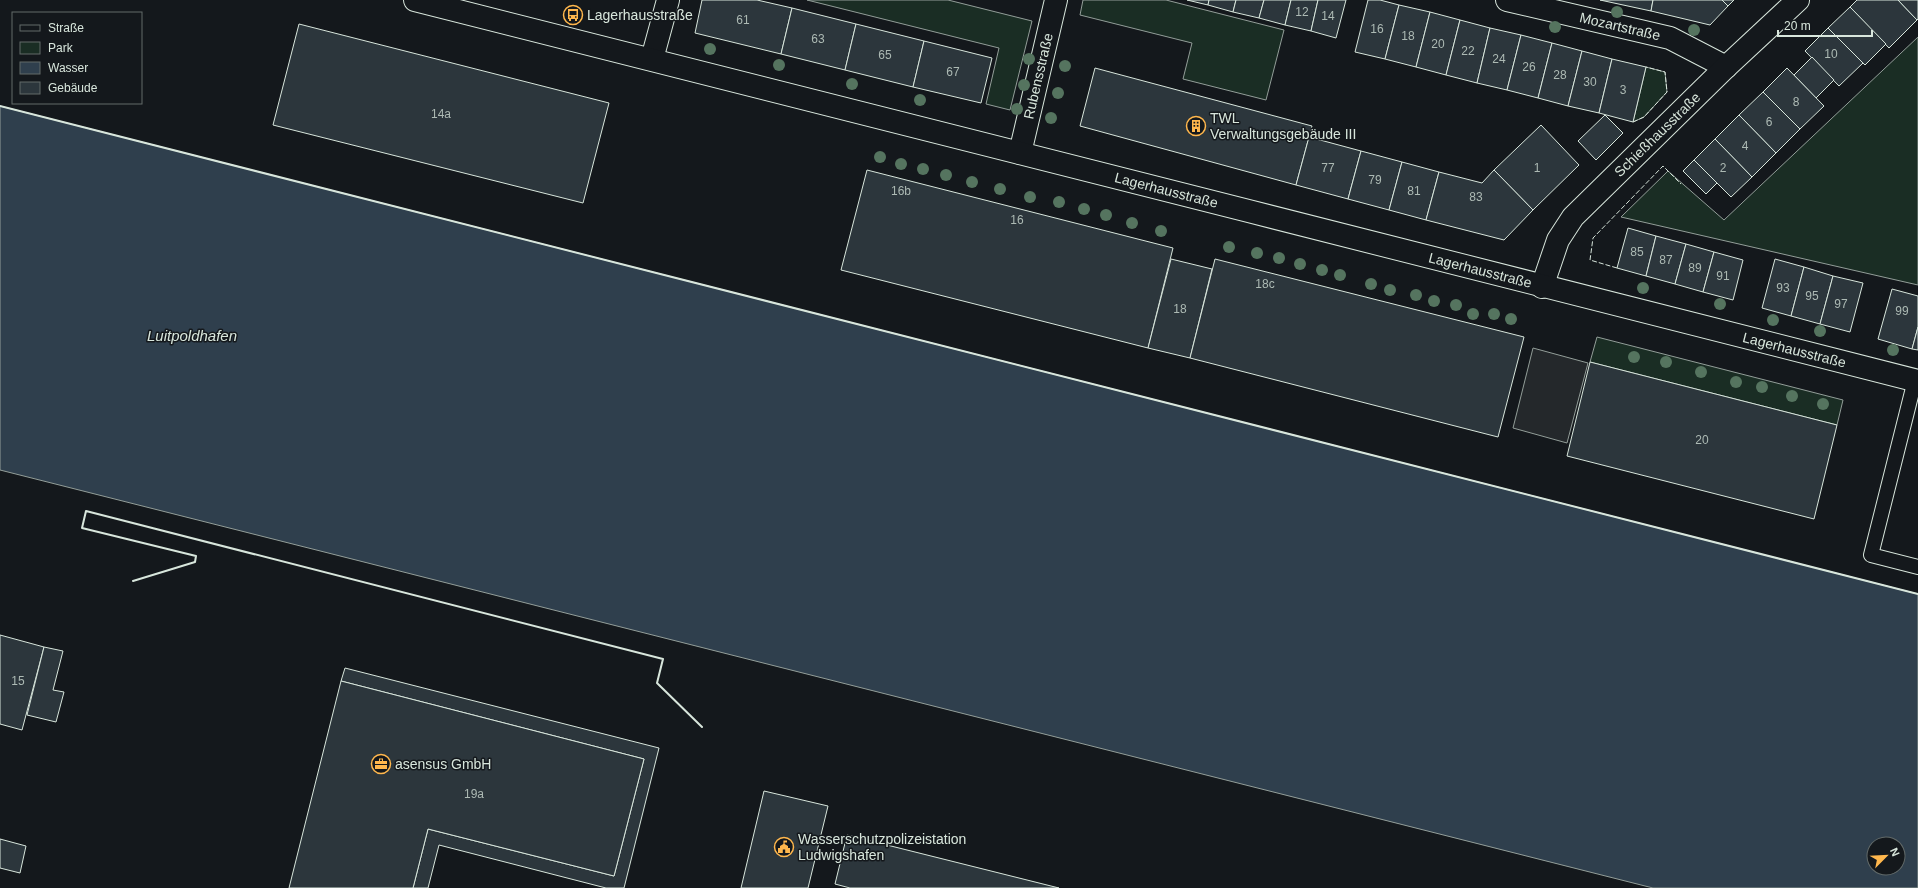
<svg xmlns="http://www.w3.org/2000/svg" width="1918" height="888" font-family="Arial,sans-serif">
<rect width="100%" height="100%" fill="#14181c"/>
<g fill="#1a2d24" stroke="#939e99">
<path d="M807,0H948L1032,21L1010,110L986,104L999,48Z"/>
<path d="M1083,0H1166L1284,30L1266,100L1183,79L1192,43L1080,15Z"/>
<path d="M1918,37V285L1621,217L1668,171L1724,220Z"/>
<path d="M1646,67L1665,72L1667,92L1644,117L1633,122Z"/>
<path d="M1597,337L1843,400L1837,425L1590,362Z"/>
</g>
<path fill="#24282b" stroke="#939e99" d="M1533,348L1588,363L1567,443L1513,428Z"/>
<path fill="#2f3f4d" stroke="#939e99" fill-rule="evenodd" d="M0,106L1918,594V888H1653L0,470ZM1874,844H1898V868H1874Z"/>
<g fill="#2c363c" stroke="#d8e6dc">
<path d="M702,0H757L792,8L781,54L695,33Z"/>
<path d="M1187,0H1209L1208,5Z"/>
<path d="M1209,0H1236L1233,12L1208,5Z"/>
<path d="M1236,0H1264L1259,18L1233,12Z"/>
<path d="M1264,0H1291L1285,25L1259,18Z"/>
<path d="M1291,0H1318L1311,31L1285,25Z"/>
<path d="M1318,0H1346L1336,38L1311,31Z"/>
<path d="M1368,0H1380L1399,5L1385,59L1355,52Z"/>
<path d="M1600,0H1653L1651,11Z"/>
<path d="M1653,0H1722L1728,6L1710,25L1651,11Z"/>
<path d="M1722,0H1734L1728,6Z"/>
<path d="M1857,0H1898L1917,20L1889,48L1850,7Z"/>
<path d="M1898,0H1918V19L1917,20Z"/>
<path d="M1399,5L1430,12L1416,67L1385,59Z"/>
<path d="M1850,7L1886,44L1865,65L1828,28Z"/>
<path d="M792,8L856,24L845,70L781,54Z"/>
<path d="M1430,12L1460,20L1446,75L1416,67Z"/>
<path d="M1460,20L1490,28L1477,83L1446,75Z"/>
<path d="M299,24L609,103L583,203L273,125Z"/>
<path d="M856,24L924,41L913,87L845,70Z"/>
<path d="M1490,28L1521,35L1507,90L1477,83Z"/>
<path d="M1828,28L1863,63L1839,86L1805,51Z"/>
<path d="M1521,35L1552,43L1538,98L1507,90Z"/>
<path d="M924,41L992,58L981,103L913,87Z"/>
<path d="M1552,43L1582,51L1568,106L1538,98Z"/>
<path d="M1582,51L1612,59L1599,113L1568,106Z"/>
<path d="M1812,57L1834,80L1816,98L1794,75Z"/>
<path d="M1612,59L1646,67L1633,122L1599,113Z"/>
<path d="M1095,68L1312,126L1296,185L1080,126Z"/>
<path d="M1787,68L1824,106L1800,129L1763,92Z"/>
<path d="M1763,92L1800,129L1776,153L1739,115Z"/>
<path d="M1605,115L1623,133L1596,160L1578,141Z"/>
<path d="M1739,115L1776,153L1752,177L1715,139Z"/>
<path d="M1541,125L1579,165L1533,210L1494,170Z"/>
<path d="M1309,137L1361,151L1348,199L1296,185Z"/>
<path d="M1715,139L1752,177L1731,197L1694,160Z"/>
<path d="M1361,151L1402,162L1389,210L1348,199Z"/>
<path d="M1694,160L1717,183L1706,194L1683,171Z"/>
<path d="M1402,162L1439,172L1426,220L1389,210Z"/>
<path d="M867,170L1173,248L1148,348L841,270Z"/>
<path d="M1494,170L1533,210L1504,240L1426,220L1439,172L1482,183Z"/>
<path d="M1628,228L1656,236L1646,276L1617,268Z"/>
<path d="M1656,236L1686,244L1675,284L1646,276Z"/>
<path d="M1686,244L1714,252L1703,292L1675,284Z"/>
<path d="M1714,252L1743,260L1733,300L1703,292Z"/>
<path d="M1171,259L1212,269L1190,358L1148,348Z"/>
<path d="M1215,259L1524,337L1498,437L1190,358Z"/>
<path d="M1775,259L1804,267L1791,316L1762,308Z"/>
<path d="M1804,267L1833,276L1820,324L1791,316Z"/>
<path d="M1833,276L1863,283L1850,332L1820,324Z"/>
<path d="M1892,289L1918,296V327L1912,349L1878,339Z"/>
<path d="M1918,327V350L1912,349Z"/>
<path d="M1590,362L1837,425L1814,519L1567,456Z"/>
<path d="M0,635L44,647L22,730L0,724Z"/>
<path d="M44,647L63,651L53,690L64,692L56,722L27,715Z"/>
<path d="M345,668L659,748L624,888H606L439,845L428,888H413L428,829L614,876L644,759L341,681Z"/>
<path d="M341,681L644,759L614,876L428,829L413,888H289Z"/>
<path d="M764,791L828,806L808,888H741Z"/>
<path d="M847,835L1059,888H850L835,884Z"/>
<path d="M0,839L26,846L20,873L0,868Z"/>
</g>
<g fill="none" stroke-linecap="round" stroke-linejoin="round">
<g stroke="#d8e6dc" stroke-width="16">
<path id="service" d="M1915,380L1871,555L1918,567"/>
</g>
<g stroke="#d8e6dc" stroke-width="24">
<g id="minor">
<path id="s1" d="M1507,0L1670,38L1726,67"/>
<path d="M652,59L668,0"/>
<path id="s2" d="M1020,153L1056,0"/>
<path id="s3" d="M1542,287L1558,240L1573,217L1726,67L1798,0"/>
</g>
</g>
<g stroke="#d8e6dc" stroke-width="24">
<g id="tertiary">
<path id="s4" d="M415,0C916,125 1417,255 1918,381"/>
</g>
</g>
<use href="#service" stroke="#14181c" stroke-width="14"/>
<use href="#minor" stroke="#14181c" stroke-width="22"/>
<use href="#tertiary" stroke="#14181c" stroke-width="22"/>
<g stroke="#d8e6dc" stroke-width="1" stroke-dasharray="5 2" stroke-linecap="butt">
<path d="M1633,122L1644,117L1667,92L1665,72L1646,67"/>
<path d="M1617,268L1590,260L1593,238L1663,166L1681,184"/>
</g>
<g stroke="#d8e6dc" stroke-width="2">
<path d="M0,106L1918,594"/>
<path d="M133,581L195,562L196,556L82,528L86,511L663,659L657,683L702,727"/>
</g>
</g>
<g fill="#55745f">
<circle cx="1617" cy="12" r="6"/>
<circle cx="1555" cy="27" r="6"/>
<circle cx="1694" cy="30" r="6"/>
<circle cx="710" cy="49" r="6"/>
<circle cx="1029" cy="59" r="6"/>
<circle cx="779" cy="65" r="6"/>
<circle cx="1065" cy="66" r="6"/>
<circle cx="852" cy="84" r="6"/>
<circle cx="1024" cy="85" r="6"/>
<circle cx="1058" cy="93" r="6"/>
<circle cx="920" cy="100" r="6"/>
<circle cx="1017" cy="109" r="6"/>
<circle cx="1051" cy="118" r="6"/>
<circle cx="880" cy="157" r="6"/>
<circle cx="901" cy="164" r="6"/>
<circle cx="923" cy="169" r="6"/>
<circle cx="946" cy="175" r="6"/>
<circle cx="972" cy="182" r="6"/>
<circle cx="1000" cy="189" r="6"/>
<circle cx="1030" cy="197" r="6"/>
<circle cx="1059" cy="202" r="6"/>
<circle cx="1084" cy="209" r="6"/>
<circle cx="1106" cy="215" r="6"/>
<circle cx="1132" cy="223" r="6"/>
<circle cx="1161" cy="231" r="6"/>
<circle cx="1229" cy="247" r="6"/>
<circle cx="1257" cy="253" r="6"/>
<circle cx="1279" cy="258" r="6"/>
<circle cx="1300" cy="264" r="6"/>
<circle cx="1322" cy="270" r="6"/>
<circle cx="1340" cy="275" r="6"/>
<circle cx="1371" cy="284" r="6"/>
<circle cx="1643" cy="288" r="6"/>
<circle cx="1390" cy="290" r="6"/>
<circle cx="1416" cy="295" r="6"/>
<circle cx="1434" cy="301" r="6"/>
<circle cx="1720" cy="304" r="6"/>
<circle cx="1456" cy="305" r="6"/>
<circle cx="1473" cy="314" r="6"/>
<circle cx="1494" cy="314" r="6"/>
<circle cx="1511" cy="319" r="6"/>
<circle cx="1773" cy="320" r="6"/>
<circle cx="1820" cy="331" r="6"/>
<circle cx="1893" cy="350" r="6"/>
<circle cx="1634" cy="357" r="6"/>
<circle cx="1666" cy="362" r="6"/>
<circle cx="1701" cy="372" r="6"/>
<circle cx="1736" cy="382" r="6"/>
<circle cx="1762" cy="387" r="6"/>
<circle cx="1792" cy="396" r="6"/>
<circle cx="1823" cy="404" r="6"/>
</g>
<defs>
<g id="bus-ring" transform="scale(1)"><circle r="9.5" fill="#14181c" stroke="#ffb74d" stroke-width="1.5"/><path d="M-5-6H5V4H4V6H2V4H-2V6H-4V4H-5ZM-3.5-4V0h7V-4ZM-3.5 1.2v1.5H-2V1.2ZM2 1.2v1.5H3.5V1.2Z" fill="#ffb74d"/></g>
<g id="building-ring" transform="scale(1)"><circle r="9.5" fill="#14181c" stroke="#ffb74d" stroke-width="1.5"/><path d="M-4-6H4V6H1V3H-1V6H-4ZM-2.5-4.3h1.7v1.8h-1.7ZM.8-4.3h1.7v1.8H.8ZM-2.5-1h1.7V.8h-1.7ZM.8-1h1.7V.8H.8Z" fill="#ffb74d"/></g>
<g id="office-ring" transform="scale(1)"><circle r="9.5" fill="#14181c" stroke="#ffb74d" stroke-width="1.5"/><path d="M-6-3h4V-5.5h4V-3h4V5H-6ZM-1-4.5V-3h2v-1.5ZM-6 0V1H6V0Z" fill="#ffb74d"/></g>
<g id="civic-ring" transform="scale(1)"><circle r="9.5" fill="#14181c" stroke="#ffb74d" stroke-width="1.5"/><path d="M-.6-6.5H3V-4.5H.6V-3L4-1V1h2V6H-6V1h2V-1L-.6-3ZM-1.2 2.5V6h2.4V2.5Z" fill="#ffb74d"/></g>
</defs>
<g fill-rule="evenodd">
<use href="#bus-ring" x="573" y="15"/>
<use href="#building-ring" x="1196" y="126"/>
<use href="#office-ring" x="381" y="764"/>
<use href="#civic-ring" x="784" y="847"/>
</g>
<g text-anchor="middle" stroke-width="3" stroke-linejoin="round" paint-order="stroke">
<g font-size="12" fill="#adbab4">
<text x="1302" y="16">12</text>
<text x="1328" y="20">14</text>
<text x="743" y="24">61</text>
<text x="1377" y="33">16</text>
<text x="1408" y="40">18</text>
<text x="818" y="43">63</text>
<text x="1438" y="48">20</text>
<text x="1468" y="55">22</text>
<text x="1831" y="58">10</text>
<text x="885" y="59">65</text>
<text x="1499" y="63">24</text>
<text x="1529" y="71">26</text>
<text x="953" y="76">67</text>
<text x="1560" y="79">28</text>
<text x="1590" y="86">30</text>
<text x="1623" y="94">3</text>
<text x="1796" y="106">8</text>
<text x="441" y="118">14a</text>
<text x="1769" y="126">6</text>
<text x="1745" y="150">4</text>
<text x="1328" y="172">77</text>
<text x="1537" y="172">1</text>
<text x="1723" y="172">2</text>
<text x="1375" y="184">79</text>
<text x="901" y="195">16b</text>
<text x="1414" y="195">81</text>
<text x="1476" y="201">83</text>
<text x="1017" y="224">16</text>
<text x="1637" y="256">85</text>
<text x="1666" y="264">87</text>
<text x="1695" y="272">89</text>
<text x="1723" y="280">91</text>
<text x="1265" y="288">18c</text>
<text x="1783" y="292">93</text>
<text x="1812" y="300">95</text>
<text x="1841" y="308">97</text>
<text x="1180" y="313">18</text>
<text x="1902" y="315">99</text>
<text x="1702" y="444">20</text>
<text x="18" y="685">15</text>
<text x="474" y="798">19a</text>
</g>
<g font-size="14" fill="#d8e6dc" stroke="#14181c" text-anchor="start">
<text x="587" y="20">Lagerhausstraße</text>
<text x="1210" y="123">TWL<tspan x="1210" dy="16">Verwaltungsgebäude III</tspan></text>
<text x="395" y="769">asensus GmbH</text>
<text x="798" y="844">Wasserschutzpolizeistation<tspan x="798" dy="16">Ludwigshafen</tspan></text>
</g>
<g font-size="14" fill="#d8e6dc" stroke="#14181c">
<text dy="5" stroke="none"><textPath href="#s1" startOffset="116">Mozartstraße</textPath></text>
<text dy="5" stroke="none"><textPath href="#s2" startOffset="79">Rubensstraße</textPath></text>
<text dy="5" stroke="none"><textPath href="#s3" startOffset="195">Schießhausstraße</textPath></text>
<text dy="5" stroke="none"><textPath href="#s4" startOffset="775">Lagerhausstraße</textPath></text>
<text dy="5" stroke="none"><textPath href="#s4" startOffset="1099">Lagerhausstraße</textPath></text>
<text dy="5" stroke="none"><textPath href="#s4" startOffset="1423">Lagerhausstraße</textPath></text>
</g>
<g font-size="15" font-style="italic" fill="#d8e6dc" stroke="#14181c">
<text x="192" y="341">Luitpoldhafen</text>
</g>
</g>
<rect x="12" y="12" width="130" height="92" fill="#14181c" stroke="#626a69"/>
<rect x="20" y="25" width="20" height="6" fill="#14181c" stroke="#626a69"/>
<text x="48" y="32" font-size="12" fill="#d8e6dc">Straße</text>
<rect x="20" y="42" width="20" height="12" fill="#1a2d24" stroke="#626a69"/>
<text x="48" y="52" font-size="12" fill="#d8e6dc">Park</text>
<rect x="20" y="62" width="20" height="12" fill="#2f3f4d" stroke="#626a69"/>
<text x="48" y="72" font-size="12" fill="#d8e6dc">Wasser</text>
<rect x="20" y="82" width="20" height="12" fill="#2c363c" stroke="#626a69"/>
<text x="48" y="92" font-size="12" fill="#d8e6dc">Gebäude</text>
<g transform="translate(1886 856) rotate(66)"><circle r="19" fill="#14181c" stroke="#626a69"/>
<path d="M0-3L7 15L0 10L-7 15Z" fill="#ffb74d"/>
<text y="-6" font-size="11" font-weight="bold" text-anchor="middle" fill="#d8e6dc">N</text>
</g>
<path d="M1778 30v6h94v-6" fill="none" stroke="#d8e6dc" stroke-width="2"/>
<text x="1784" y="30" font-size="12" fill="#d8e6dc" stroke="#14181c" stroke-width="3" paint-order="stroke">20 m</text>
</svg>
